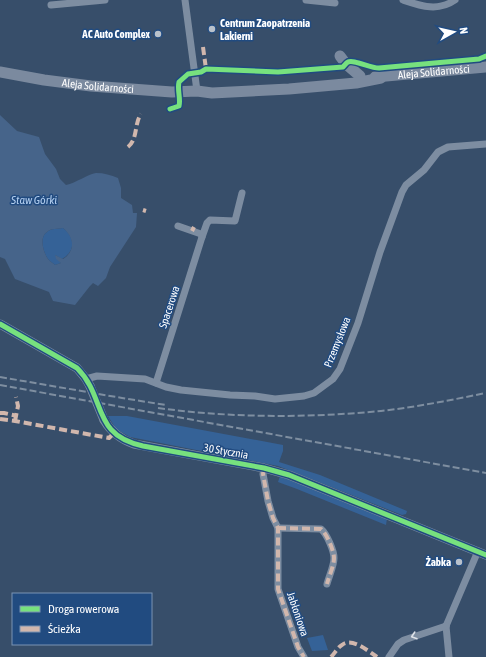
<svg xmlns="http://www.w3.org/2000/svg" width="486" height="657" font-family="'Asap Condensed',sans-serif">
<rect width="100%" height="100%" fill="#374e6a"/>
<g fill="#356297">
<path d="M63,228C75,237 76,251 62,259L55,255L61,263L55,265C53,263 49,261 48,259C43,252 39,237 47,232C51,228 58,229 63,228Z"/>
<path d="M108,416H127L283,445V451L279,462L320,475L407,511L406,514L402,515L278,466L130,437L116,429Z"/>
<path d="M280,476L387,518L386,525L297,489L278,482Z"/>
<path d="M323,635L328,650L312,651L307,638Z"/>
</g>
<path fill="#46648a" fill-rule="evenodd" d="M0,115L17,131L39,137L45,154L56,169L60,179L66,185C76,183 88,174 96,173C104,173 111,175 118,178L121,188V198L132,205L133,213H137L136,227L110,267L106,278L98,286L93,283L90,286L75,305L53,301L49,292L15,279L5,259L0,257ZM63,228C74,237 76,251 63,259L55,255L56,259L61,263L55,265C53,263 49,261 48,259C43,252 39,237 47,232C51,228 58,229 63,228Z"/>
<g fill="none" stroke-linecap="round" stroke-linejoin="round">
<g stroke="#7d8da1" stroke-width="7">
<path d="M185,0L197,91"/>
<path d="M306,0L335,3"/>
<path d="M403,0C421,6 438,12 455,0"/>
<path d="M51,5L105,0"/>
<path d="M202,237L207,223L210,220L235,221L242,193"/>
<path d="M86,379L97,376L145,379L166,387L181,390L230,395L255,396L275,399L304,396L314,393L333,379L340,369L358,323L380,252L402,192L406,185L424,170L438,152L448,147L486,144"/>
<path d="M156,383L202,237L201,234L178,226"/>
<path d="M264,468L263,474L268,501L273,518L278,528V589L298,647L304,657"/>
<path d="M278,528L321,529C327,534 334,551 334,558C334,566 329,576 327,584"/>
<path d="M446,626L478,551"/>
<path d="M446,626L449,657"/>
<path d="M389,657L398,644L404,640L446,626"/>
</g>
<g stroke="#7d8da1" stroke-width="9">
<path d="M0,324L77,368L86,379L90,386"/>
<path d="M104,420C111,432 120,439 134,444L264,468L289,475L486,555"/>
</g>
<g stroke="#7b8a9f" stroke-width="11">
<path d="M340,56L346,64L360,76"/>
<path id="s1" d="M0,72L44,80L91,86L172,92L197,91L212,93L289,89L356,83L381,78"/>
<path id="s2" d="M375,77L486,67"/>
</g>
<g stroke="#7e8ea0" stroke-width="2" stroke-dasharray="7 3" stroke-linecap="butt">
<path d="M0,377L122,398L166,405"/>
<path d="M0,385L486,473"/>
<path d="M158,408C232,418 307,418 381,411C417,407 451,400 486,393"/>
</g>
<path stroke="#7d8da1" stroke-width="9" d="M90,386L104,420"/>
<g stroke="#d1b7ad" stroke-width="4" stroke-dasharray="8 4" stroke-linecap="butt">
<path d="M203,47L206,69"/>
<path d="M128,147C138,139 134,124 141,114"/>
<path d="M143,210L146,211"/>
<path d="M192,231L194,227"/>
<path d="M0,413H4L17,416"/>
<path d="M0,419L15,421L109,438L114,433"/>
<path d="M15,421L18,406L16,397"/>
<path d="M264,468L263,474L268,501L273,518L278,528V589L298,647L304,657"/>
<path d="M278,528L321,529C327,534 334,551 334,558C334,566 329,576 327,584"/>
<path d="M331,657C335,653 338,647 342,645C352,637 368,651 377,657"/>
</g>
<g stroke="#214b80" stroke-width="8">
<g id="cycleway">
<path d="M170,109L179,106C181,99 177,90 179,82L188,74L201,72L206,69L278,72L343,67C345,65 346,63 348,62C353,59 370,68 379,68L479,59L486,56"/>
<path d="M0,324L77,368C107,398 91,435 143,446L264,468L289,475L486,555"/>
</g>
</g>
<use href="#cycleway" stroke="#77e17e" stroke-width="5"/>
</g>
<defs><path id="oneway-chevron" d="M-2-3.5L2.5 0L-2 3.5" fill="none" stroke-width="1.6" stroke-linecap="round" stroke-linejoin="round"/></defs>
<use stroke="#dee2e8" href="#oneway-chevron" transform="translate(414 636) rotate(162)"/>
<g fill="#b9c1cb" stroke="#214b80" stroke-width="1.5">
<circle cx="212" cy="29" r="4"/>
<circle cx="158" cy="34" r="4"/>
<circle cx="459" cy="562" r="4"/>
</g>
<g text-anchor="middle" stroke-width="3" stroke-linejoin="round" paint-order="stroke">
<g font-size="11" font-weight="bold" fill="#fff" stroke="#214b80" text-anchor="end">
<text x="220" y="27" text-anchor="start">Centrum Zaopatrzenia<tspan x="220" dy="13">Lakierni</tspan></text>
<text x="150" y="38">AC Auto Complex</text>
<text x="451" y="566">Żabka</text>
</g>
<g font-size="11" fill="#fff" stroke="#214b80">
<text dy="4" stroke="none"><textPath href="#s2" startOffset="59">Aleja Solidarności</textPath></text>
<text dy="4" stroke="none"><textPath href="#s1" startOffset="99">Aleja Solidarności</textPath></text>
<text transform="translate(169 307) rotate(-72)" y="4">Spacerowa</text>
<text transform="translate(337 342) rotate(-68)" y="4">Przemysłowa</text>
<text transform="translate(226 451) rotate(10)" y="4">30 Stycznia</text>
<text transform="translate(298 614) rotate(71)" y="4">Jabłoniowa</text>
</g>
<g font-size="12" font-style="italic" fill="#b2ceef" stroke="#214b80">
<text x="34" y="204">Staw Górki</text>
</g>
</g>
<rect x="12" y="593" width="140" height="52" fill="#214b80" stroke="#7a93b3"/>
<rect x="20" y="606" width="20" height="6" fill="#77e17e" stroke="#7a93b3"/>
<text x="48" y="613" font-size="12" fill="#ffffff">Droga rowerowa</text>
<rect x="20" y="626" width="20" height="6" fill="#d1b7ad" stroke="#7a93b3"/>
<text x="48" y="633" font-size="12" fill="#ffffff">Ścieżka</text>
<g transform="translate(454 32) rotate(82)" stroke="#214b80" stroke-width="3" paint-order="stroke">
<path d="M0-3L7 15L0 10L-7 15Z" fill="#ffffff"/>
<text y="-6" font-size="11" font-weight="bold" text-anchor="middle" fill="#ffffff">N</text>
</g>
</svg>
